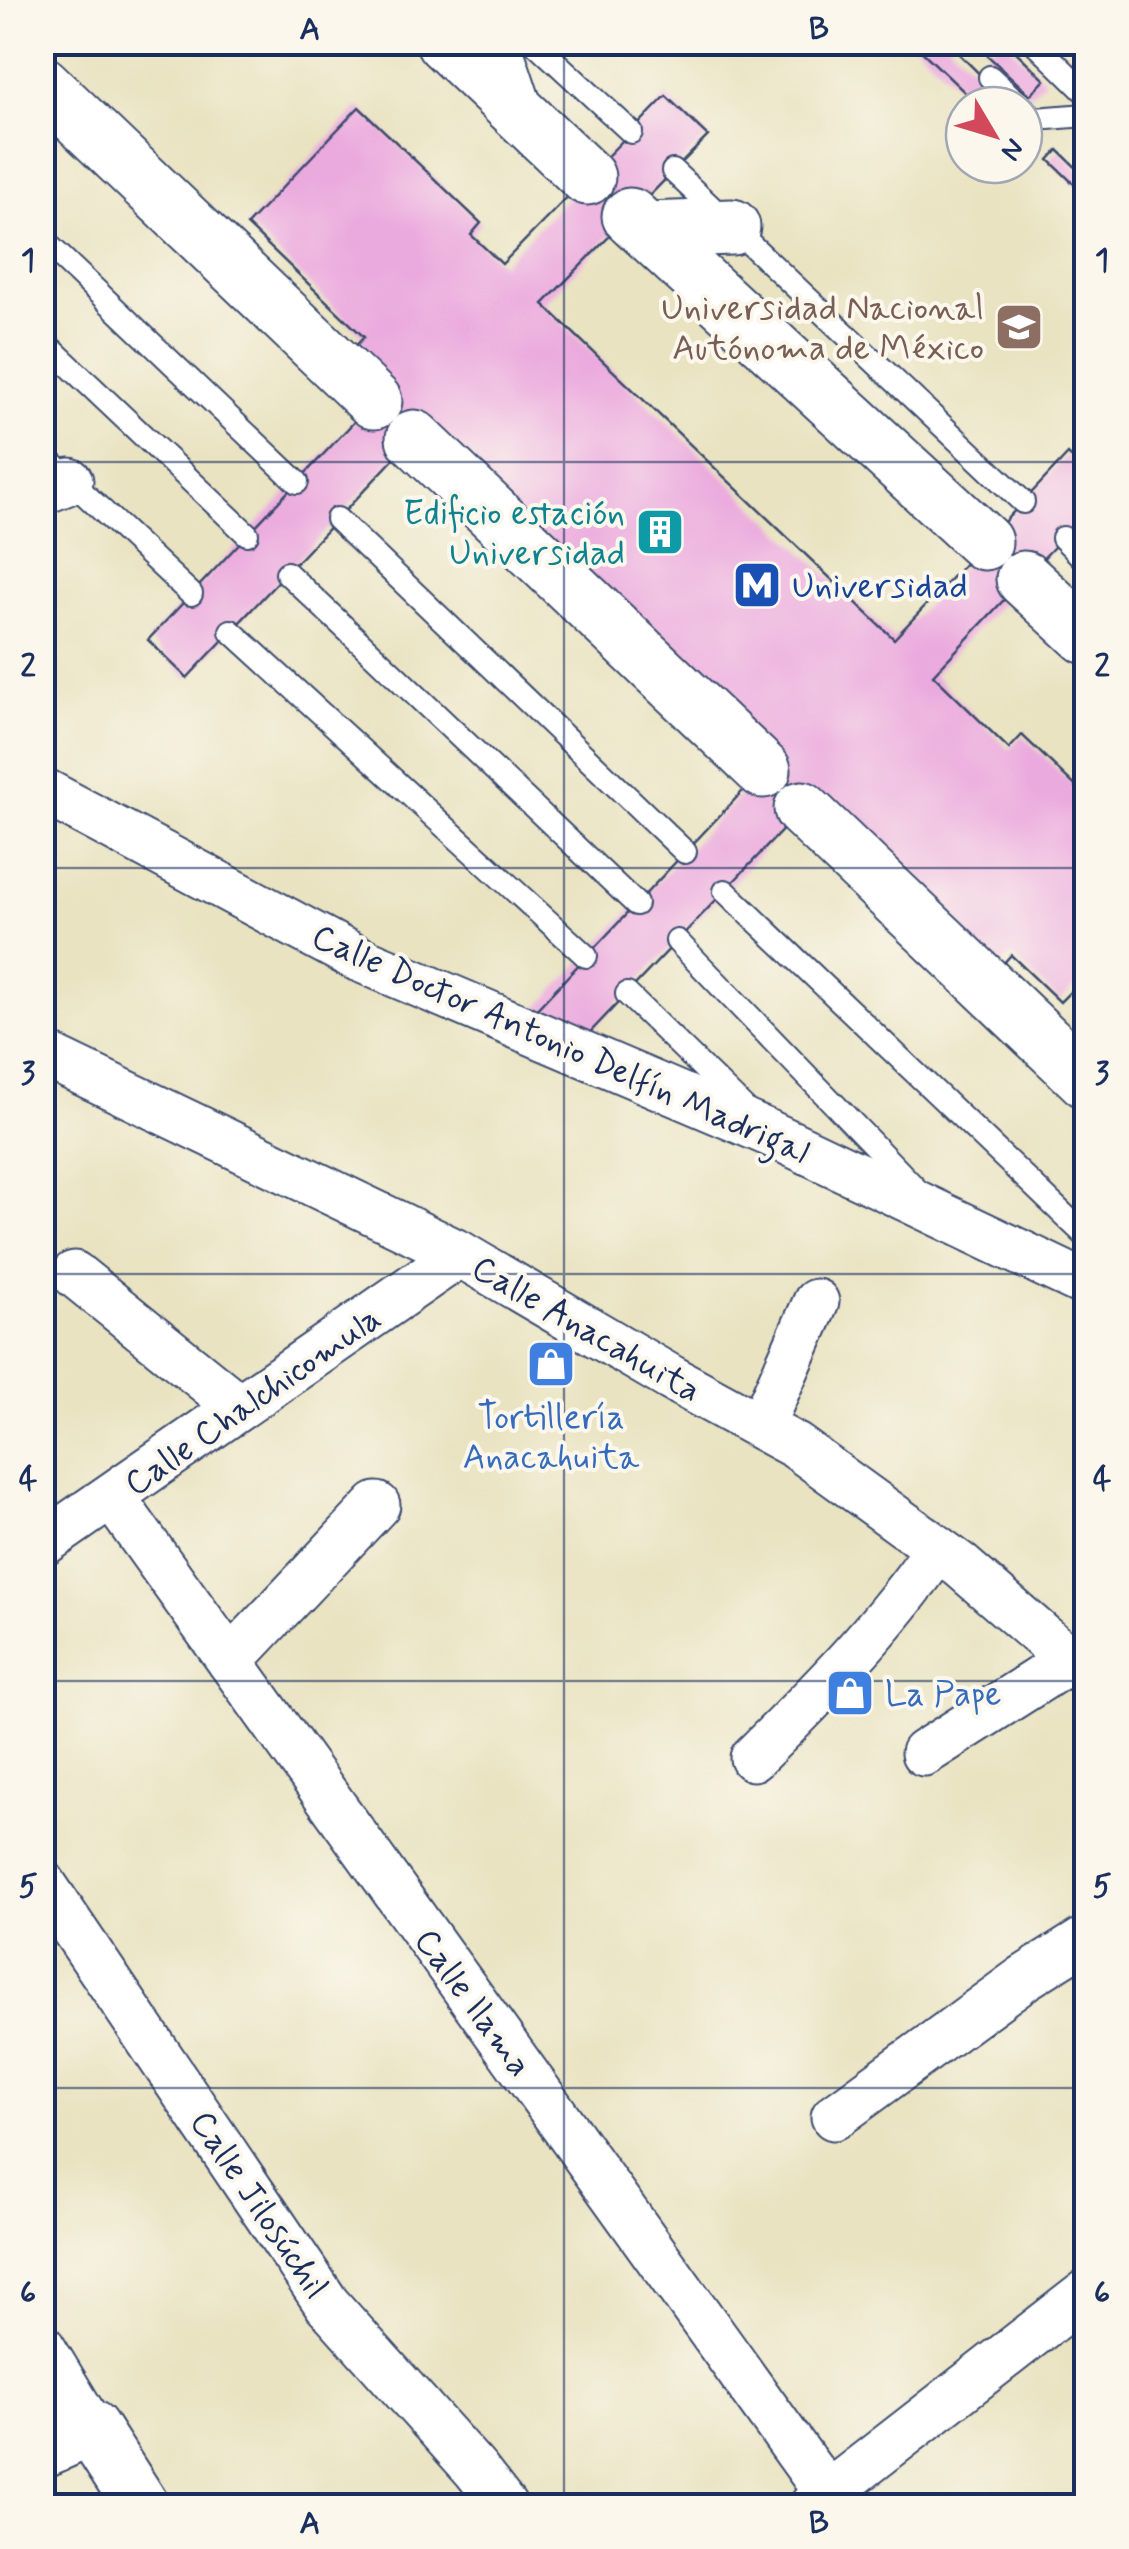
<svg xmlns="http://www.w3.org/2000/svg" width="1129" height="2549" font-family="Mynerve,sans-serif">
<rect width="100%" height="100%" fill="#fbf7ec"/>
<filter id="ink" filterUnits="userSpaceOnUse"><feTurbulence type="fractalNoise" baseFrequency=".01" numOctaves="2"/><feDisplacementMap in="SourceGraphic" scale="20" xChannelSelector="R" yChannelSelector="G"/><feConvolveMatrix kernelMatrix="1 2 1 2 8 2 1 2 1" color-interpolation-filters="sRGB"/></filter>
<filter id="wash" filterUnits="userSpaceOnUse"><feTurbulence type="fractalNoise" baseFrequency=".0048" numOctaves="4" result="noise"/><feDisplacementMap in="SourceGraphic" scale="40" xChannelSelector="R" yChannelSelector="G"/><feGaussianBlur stdDeviation="2.25" result="paint"/><feColorMatrix in="noise" values="0 0 0 0 0 0 0 0 0 0 0 0 0 0 0 0 0 1.4 0 .05"/><feComposite in="paint" operator="in"/></filter>
<g filter="url(#wash)">
<rect width="100%" height="100%" fill="#e9e3c1"/>
<g id="blocks">
<g fill="#ebaade">
<path d="M912,42H947L1011,105H978Z"/>
<path d="M997,42H1006L1045,80L1030,95L986,54Z"/>
<path d="M666,96L708,136L543,304L894,639L1068,454L1086,471V513L933,675L1009,749L1022,735L1086,796V976L1060,1002L1011,955L1000,967L814,797L575,1048L535,1011L774,758L426,425L187,678L148,640L386,388L349,353L364,337L247,225L300,169L359,107L481,223L471,235L502,264Z"/>
<path d="M1058,150L1086,177L1079,189L1049,160Z"/>
<path d="M1086,342V373L1081,368V347Z"/>
</g>
</g>
</g>
<g filter="url(#ink)">
<use href="#blocks" fill-opacity="0" stroke="#3a4a6d" stroke-width="2.5"/>
<g fill="none" stroke-linecap="round" stroke-linejoin="round">
<g stroke="#3a4a6d" stroke-width="26">
<g id="lane">
<path d="M499,42L515,58L531,106"/>
<path d="M534,42L631,132"/>
<path d="M1034,42L1086,93"/>
<path d="M990,77L1020,105"/>
<path d="M1024,109L1035,119L1086,115"/>
<path d="M673,171L1023,502"/>
<path d="M42,239L297,482"/>
<path d="M42,340L247,534"/>
<path d="M42,454L191,594"/>
<path d="M337,519L685,852"/>
<path d="M1063,538L1086,561"/>
<path d="M287,573L636,904"/>
<path d="M231,631L586,956"/>
<path d="M725,891L1086,1236"/>
<path d="M677,941L917,1190"/>
<path d="M627,994L746,1110"/>
</g>
</g>
<g stroke="#3a4a6d" stroke-width="49">
<g id="street">
<path d="M42,492L70,481"/>
<path d="M42,790L355,957L769,1133L1086,1284"/>
<path d="M42,1053L460,1254L671,1378L796,1446L960,1565L1086,1674"/>
<path d="M74,1274L239,1407"/>
<path d="M761,1426L816,1302"/>
<path d="M113,1498L836,2506"/>
<path d="M42,1544L460,1254"/>
<path d="M230,1661L377,1505"/>
<path d="M924,1753L1070,1660"/>
<path d="M753,1758C819,1693 885,1626 937,1550"/>
<path d="M42,1882L327,2304L476,2470L504,2506"/>
<path d="M834,2117L1024,1978L1086,1939"/>
<path d="M42,2347L91,2428"/>
<path d="M812,2506L1086,2293"/>
</g>
</g>
<g stroke="#3a4a6d" stroke-width="59">
<g id="secondary">
<path d="M444,42L587,177"/>
<path d="M42,84L374,401"/>
<path d="M630,216L984,542"/>
<path d="M646,230L732,227"/>
<path d="M414,438L763,770"/>
<path d="M1024,579L1086,636"/>
<path d="M802,809L1086,1080"/>
<path d="M42,2450L91,2428L141,2506"/>
</g>
</g>
<use href="#lane" stroke="#fff" stroke-width="22"/>
<use href="#street" stroke="#fff" stroke-width="45"/>
<use href="#secondary" stroke="#fff" stroke-width="55"/>
</g>
</g>
<path fill="none" stroke="#1b2f5e" stroke-width="2.5" stroke-opacity="0.55" d="M564,42V2506M42,462H1086M42,868H1086M42,1274H1086M42,1681H1086M42,2088H1086"/>
<defs>
<g id="university-square" transform="scale(2.5)"><rect x="-9" y="-9" width="18" height="18" rx="4" fill="#8d6e63" stroke="#fbf7ec"/><path d="M0-5L7-2L0 1L-7-2ZM-4 1L0 2.5L4 1V4Q0 6-4 4Z" fill="#fff"/></g>
<g id="building-square" transform="scale(2.5)"><rect x="-9" y="-9" width="18" height="18" rx="4" fill="#0f9aa8" stroke="#fbf7ec"/><path d="M-4-6H4V6H1V3H-1V6H-4ZM-2.5-4.3h1.7v1.8h-1.7ZM.8-4.3h1.7v1.8H.8ZM-2.5-1h1.7V.8h-1.7ZM.8-1h1.7V.8H.8Z" fill="#fff"/></g>
<g id="metro-square" transform="scale(2.5)"><rect x="-9" y="-9" width="18" height="18" rx="4" fill="#1a4fb4" stroke="#fbf7ec"/><path d="M-5.5 5V-5H-3L0 0L3-5H5.5V5H3V-.5L0 4L-3-.5V5Z" fill="#fff"/></g>
<g id="shop-square" transform="scale(2.5)"><rect x="-9" y="-9" width="18" height="18" rx="4" fill="#3f7fe0" stroke="#fbf7ec"/><path d="M-5-2.5h2.3a2.7 3.5 0 0 1 5.4 0H5L5.5 6h-11ZM-1.5-2.5h3a1.5 2.3 0 0 0-3 0Z" fill="#fff"/></g>
</defs>
<g fill-rule="evenodd">
<use href="#university-square" x="1019" y="327"/>
<use href="#building-square" x="660" y="532"/>
<use href="#metro-square" x="757" y="585"/>
<use href="#shop-square" x="551" y="1364"/>
<use href="#shop-square" x="850" y="1693"/>
</g>
<g text-anchor="middle" stroke-width="8" stroke-linejoin="round" paint-order="stroke">
<g font-size="35" fill="#785e54" stroke="#fbf7ec" text-anchor="end">
<text x="984" y="319">Universidad Nacional<tspan x="984" dy="40">Autónoma de México</tspan></text>
</g>
<g font-size="35" fill="#0d838f" stroke="#fbf7ec" text-anchor="end">
<text x="625" y="524">Edificio estación<tspan x="625" dy="40">Universidad</tspan></text>
</g>
<g font-size="35" fill="#164399" stroke="#fbf7ec" text-anchor="start">
<text x="792" y="597">Universidad</text>
</g>
<g font-size="35" fill="#1b2f5e" stroke="#fbf7ec">
<text transform="translate(561 1043) rotate(24)" y="12">Calle Doctor Antonio Delfín Madrigal</text>
<text transform="translate(587 1328) rotate(30)" y="12">Calle Anacahuita</text>
<text transform="translate(252 1400) rotate(-35)" y="12">Calle Chalchicomula</text>
<text transform="translate(474 2002) rotate(54)" y="12">Calle Ilama</text>
<text transform="translate(260 2204) rotate(56)" y="12">Calle Jilosúchil</text>
</g>
<g font-size="35" fill="#366cbe" stroke="#fbf7ec">
<text x="551" y="1428">Tortillería<tspan x="551" dy="40">Anacahuita</tspan></text>
<text x="885" y="1705" text-anchor="start">La Pape</text>
</g>
</g>
<rect width="1129" height="2549" fill="none" stroke="#fbf7ec" stroke-width="110"/>
<g transform="translate(994 135) rotate(128)"><circle r="48" fill="#fbf7ec" stroke="#a1a7b3" stroke-width="2.5"/>
<path d="M0-8L18 38L0 25L-18 38Z" fill="#d1495b"/>
<text y="-15" font-size="28" font-weight="bold" text-anchor="middle" fill="#1b2f5e">N</text>
</g>
<rect x="55" y="55" width="1019" height="2439" fill="none" stroke="#1b2f5e" stroke-width="4"/>
<g font-size="32" text-anchor="middle" font-weight="bold" fill="#1b2f5e">
<text x="310" y="39">A</text>
<text x="819" y="39">B</text>
<text x="28" y="270">1</text>
<text x="1102" y="270">1</text>
<text x="28" y="676">2</text>
<text x="1102" y="676">2</text>
<text x="28" y="1083">3</text>
<text x="1102" y="1083">3</text>
<text x="28" y="1489">4</text>
<text x="1102" y="1489">4</text>
<text x="28" y="1896">5</text>
<text x="1102" y="1896">5</text>
<text x="28" y="2302">6</text>
<text x="1102" y="2302">6</text>
<text x="310" y="2533">A</text>
<text x="819" y="2533">B</text>
</g>
</svg>
